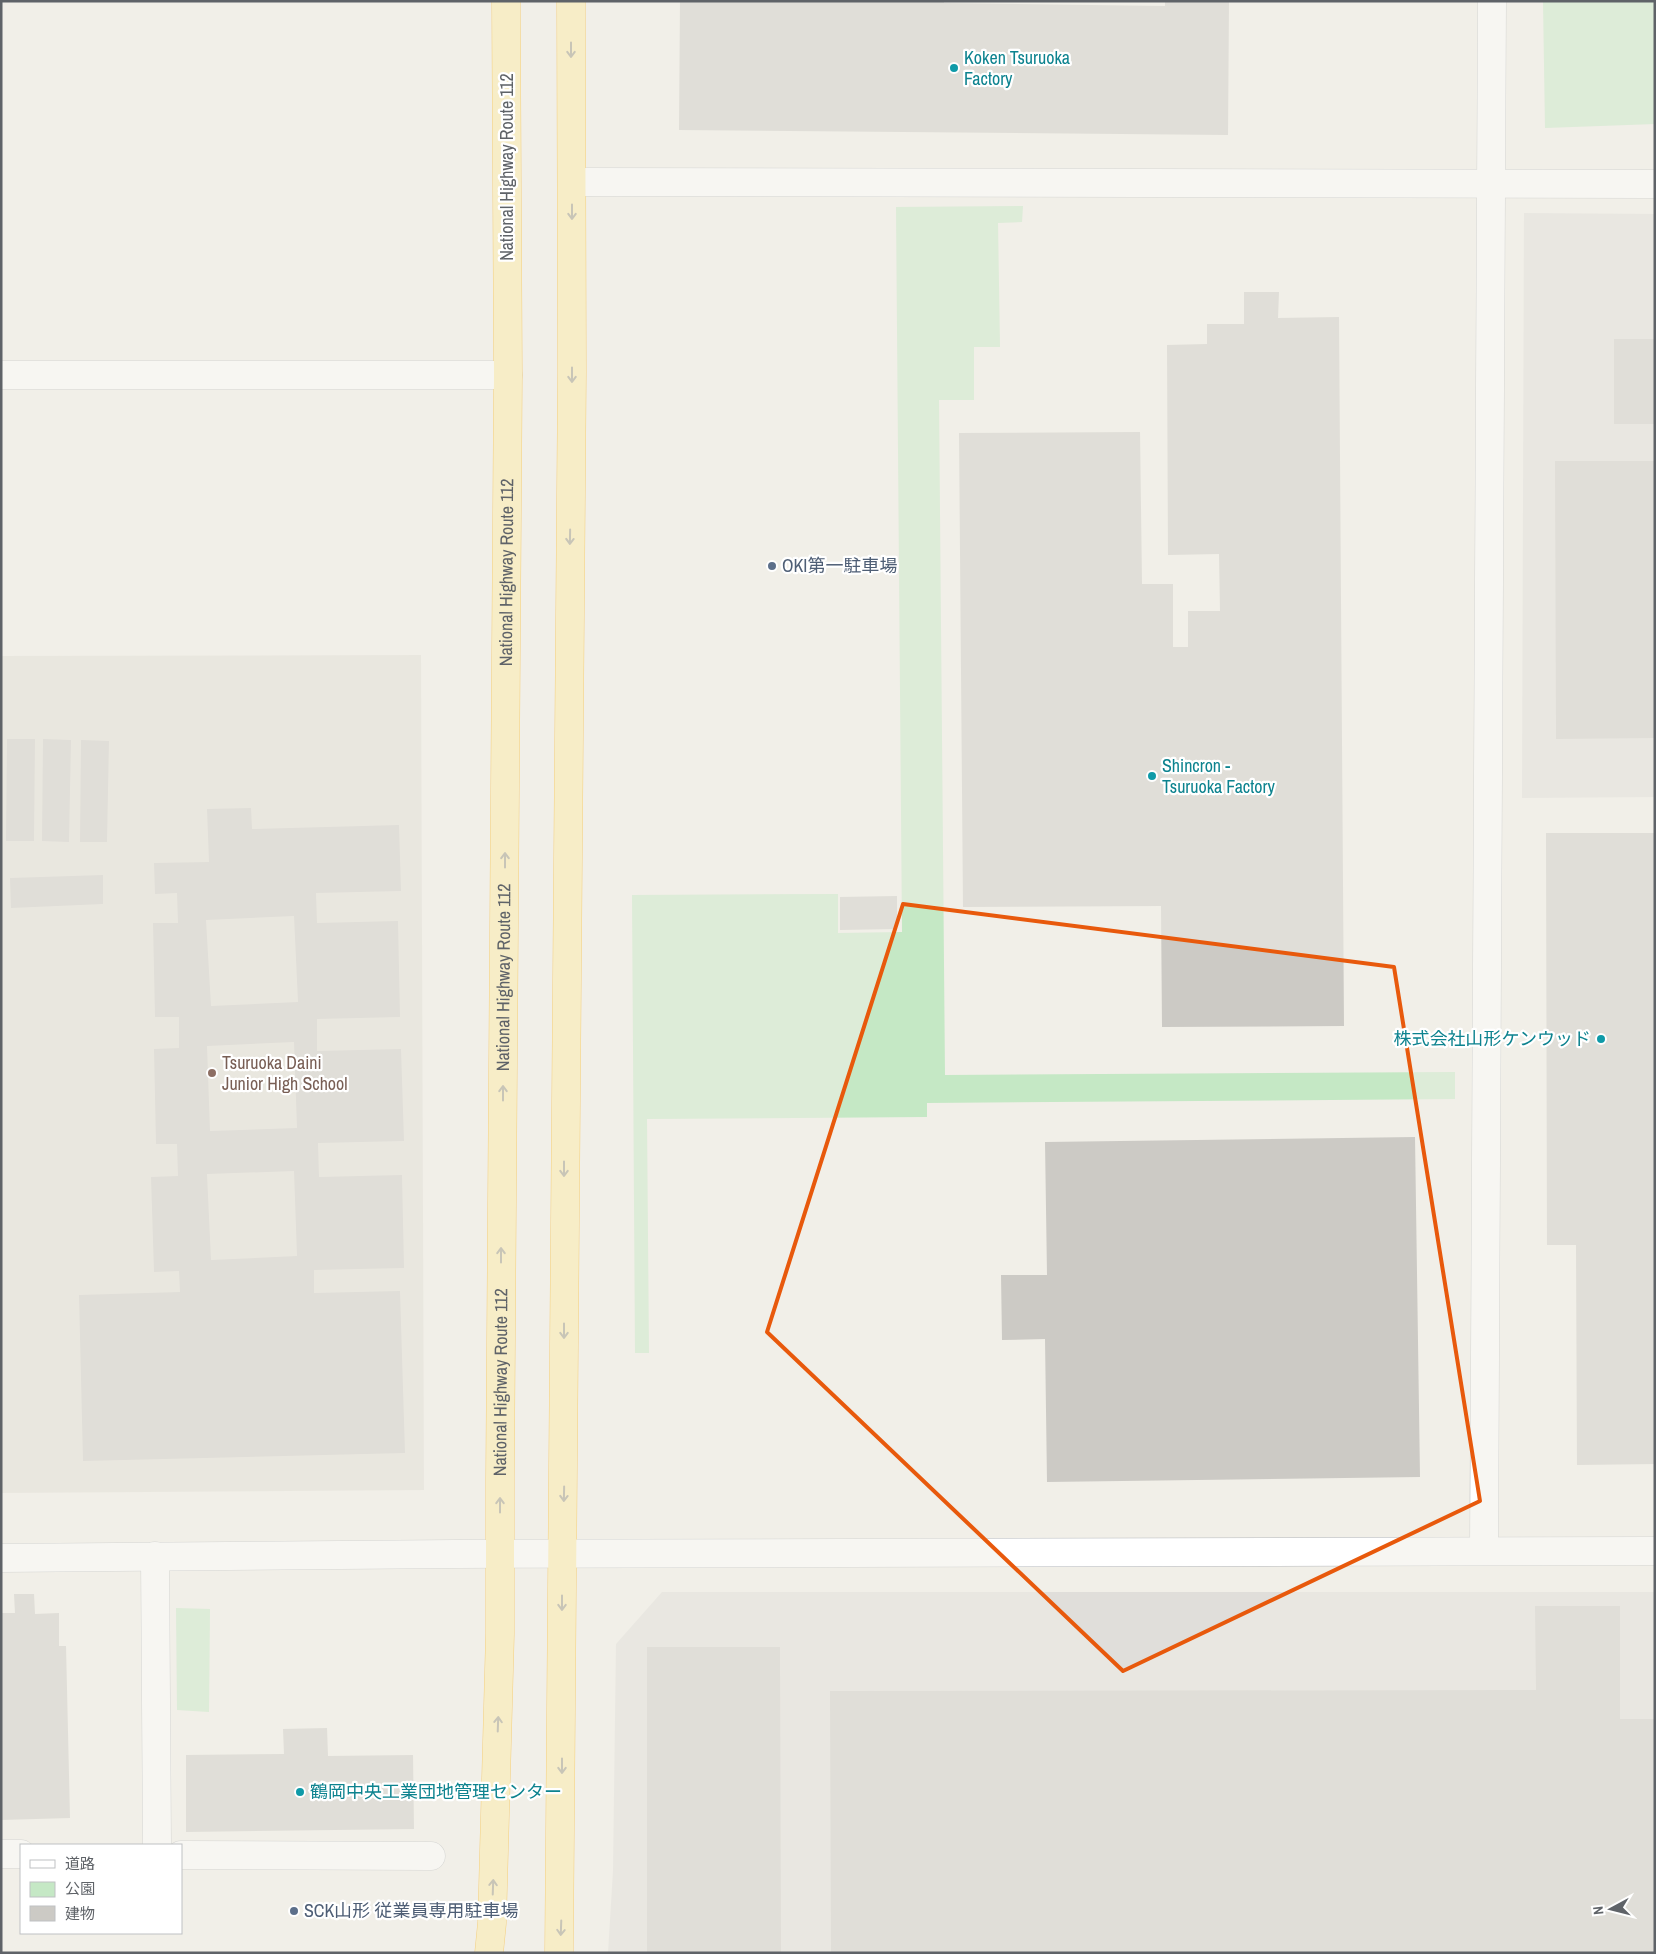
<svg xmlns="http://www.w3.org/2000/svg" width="1656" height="1954" font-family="'Archivo Narrow','Noto Sans JP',sans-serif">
<rect width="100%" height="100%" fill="#f1efe8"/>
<g fill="#e0deda">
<path d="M1524,213L1655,214V797L1522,798Z"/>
<path d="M662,1592H1655V1953H608L613,1871L616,1644Z"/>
</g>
<path fill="#e1ded6" d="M421,655L424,1490L1,1493V656Z"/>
<g fill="#c5e8c5">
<path d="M1543,1H1655V124L1545,128Z"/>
<path d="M1023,206L1022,222L998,223L1000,347H974V400H939L945,1075L1455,1072V1099L927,1103V1117L647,1119L649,1353H635L632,895L838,894V933L902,932L896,207Z"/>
<path d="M176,1608L210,1609L209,1712L177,1710Z"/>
</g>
<g fill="#cccac5" fill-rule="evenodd">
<path d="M680,1H944V3L1165,6V1H1229L1228,135L679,130Z"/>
<path d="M1244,292H1279L1278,318L1339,317L1344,1026L1162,1027L1161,906L963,907L959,433L1140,432L1142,584H1173V647H1188V611H1220L1219,554L1168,555L1167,345L1207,344V324H1244Z"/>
<rect x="1614" y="339" width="41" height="85"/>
<path d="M1555,461H1655V738L1556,739Z"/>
<path d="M7,739H35L34,841H6Z"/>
<path d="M43,739L71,740L69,842L42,841Z"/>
<path d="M81,740L109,741L107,842H80Z"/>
<path d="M251,808L252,829L399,825L401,891L316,893L317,923L398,921L400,1017L317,1019V1051L401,1049L404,1141L318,1143L319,1177L402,1175L404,1268L314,1270V1293L400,1291L405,1453L83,1461L79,1295L180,1292L179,1271L154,1272L151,1177L178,1176L177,1144H156L154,1049L179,1048V1017H155L153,923H178L177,893L155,894L154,863L209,862L207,809ZM294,916L298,1002L211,1006L206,920ZM294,1042L297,1128L210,1131L207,1046ZM294,1171L297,1256L211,1260L207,1174Z"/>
<path d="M1546,833H1655V1464L1577,1465L1576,1245H1547Z"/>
<path d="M103,875V904L11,908L10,878Z"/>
<path d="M897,896V929L840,930V897Z"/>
<path d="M1415,1137L1420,1477L1047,1482L1045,1339L1002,1340L1001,1275H1047L1045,1142Z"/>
<path d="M14,1594H34L35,1614L59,1613V1646H66L70,1818L1,1820V1613H15Z"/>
<path d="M1535,1606H1620V1719H1655V1953H831L830,1691L1536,1690Z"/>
<path d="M647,1647H780L781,1953H647Z"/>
<path d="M327,1728L328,1756L413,1755L414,1829L186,1832V1755L284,1754L283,1729Z"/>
</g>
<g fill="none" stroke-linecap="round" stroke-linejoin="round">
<g stroke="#b5b8bc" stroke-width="29">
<g id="minor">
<path d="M1,375H508"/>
<path d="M155,1556L157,1845"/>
<path d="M1,1854H21"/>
<path d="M181,1855L431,1856"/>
</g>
</g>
<g stroke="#b5b8bc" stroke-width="29">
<g id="tertiary">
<path d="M572,182L1655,184"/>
<path d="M1484,1550L1492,1"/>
<path d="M1,1558L455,1554L1655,1551"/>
</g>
</g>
<g stroke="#f9ab00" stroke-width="29">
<g id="trunk">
<path id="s1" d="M489,1953L492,1923L500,1634V1479L508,375L506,1"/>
<path d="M559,1953L572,372L571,1"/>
</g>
</g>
<use href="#minor" stroke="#fff" stroke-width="28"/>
<use href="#tertiary" stroke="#fff" stroke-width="28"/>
<use href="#trunk" stroke="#feeaa1" stroke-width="28"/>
</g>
<defs><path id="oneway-shaft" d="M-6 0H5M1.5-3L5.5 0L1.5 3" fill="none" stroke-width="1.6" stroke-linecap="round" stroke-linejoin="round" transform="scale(1.25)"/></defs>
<g stroke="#97927c">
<use href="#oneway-shaft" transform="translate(571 50) rotate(90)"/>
<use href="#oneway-shaft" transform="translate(572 212) rotate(90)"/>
<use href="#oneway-shaft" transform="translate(572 375) rotate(90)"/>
<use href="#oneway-shaft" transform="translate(570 537) rotate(91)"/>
<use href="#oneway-shaft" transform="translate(505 860) rotate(-90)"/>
<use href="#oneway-shaft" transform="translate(503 1093) rotate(-90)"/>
<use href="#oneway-shaft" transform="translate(564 1169) rotate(90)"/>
<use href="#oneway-shaft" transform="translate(501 1255) rotate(-90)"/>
<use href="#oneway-shaft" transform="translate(564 1331) rotate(90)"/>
<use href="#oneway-shaft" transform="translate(564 1494) rotate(91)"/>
<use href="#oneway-shaft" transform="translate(500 1505) rotate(-90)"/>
<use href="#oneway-shaft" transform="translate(562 1603) rotate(90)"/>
<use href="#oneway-shaft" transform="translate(498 1724) rotate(-88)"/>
<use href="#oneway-shaft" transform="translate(562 1766) rotate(90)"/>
<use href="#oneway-shaft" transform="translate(493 1887) rotate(-88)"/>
<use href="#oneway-shaft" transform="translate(561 1928) rotate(92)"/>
</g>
<path d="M0 0H1656V1954H0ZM903,904L1394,967L1480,1501L1123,1671L767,1332Z" fill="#f1efe8" fill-opacity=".55" fill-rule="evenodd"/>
<path fill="none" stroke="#e8590c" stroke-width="4" stroke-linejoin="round" d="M903,904L1394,967L1480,1501L1123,1671L767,1332Z"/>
<g fill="#0f9aa8" stroke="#fff" stroke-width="2">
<circle cx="954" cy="68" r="5"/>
<circle cx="1152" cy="776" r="5"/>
<circle cx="1601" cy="1039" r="5"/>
<circle cx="300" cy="1792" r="5"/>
</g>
<g fill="#5c6f8a" stroke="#fff" stroke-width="2">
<circle cx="772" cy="566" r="5"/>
<circle cx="294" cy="1911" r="5"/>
</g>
<circle fill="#8d6e63" stroke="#fff" stroke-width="2" cx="212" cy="1073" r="5"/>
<g text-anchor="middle" stroke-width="4.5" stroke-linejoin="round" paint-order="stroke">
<g font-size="18" fill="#0d838f" stroke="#fff" text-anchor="start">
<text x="964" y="64">Koken Tsuruoka<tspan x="964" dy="21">Factory</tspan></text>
<text x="1162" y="772">Shincron -<tspan x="1162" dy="21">Tsuruoka Factory</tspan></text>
<text x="1591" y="1045" text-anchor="end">株式会社山形ケンウッド</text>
<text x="310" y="1798">鶴岡中央工業団地管理センター</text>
</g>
<g font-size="18" fill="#5f6368" stroke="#fff">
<text transform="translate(507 167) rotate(-90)" y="6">National Highway Route 112</text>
<text dy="6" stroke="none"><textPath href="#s1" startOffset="1381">National Highway Route 112</textPath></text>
<text dy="6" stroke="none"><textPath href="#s1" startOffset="976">National Highway Route 112</textPath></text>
<text dy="6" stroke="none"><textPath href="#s1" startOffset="571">National Highway Route 112</textPath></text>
</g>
<g font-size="18" fill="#4e5e75" stroke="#fff" text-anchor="start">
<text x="782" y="572">OKI第一駐車場</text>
<text x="304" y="1917">SCK山形 従業員専用駐車場</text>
</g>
<g font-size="18" fill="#785e54" stroke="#fff" text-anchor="start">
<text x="222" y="1069">Tsuruoka Daini<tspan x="222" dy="21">Junior High School</tspan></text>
</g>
</g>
<rect width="1656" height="1954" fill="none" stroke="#5f6368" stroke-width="5"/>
<rect x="20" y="1844" width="162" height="90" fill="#ffffff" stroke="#bfc1c3"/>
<rect x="30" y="1860" width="25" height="8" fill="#ffffff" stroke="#bfc1c3"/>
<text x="65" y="1869" font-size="15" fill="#5f6368">道路</text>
<rect x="30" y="1882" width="25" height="15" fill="#c5e8c5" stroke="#bfc1c3"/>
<text x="65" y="1894" font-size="15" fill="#5f6368">公園</text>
<rect x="30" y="1906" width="25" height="15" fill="#cccac5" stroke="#bfc1c3"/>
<text x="65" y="1919" font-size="15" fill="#5f6368">建物</text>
<g transform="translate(1611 1909) rotate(263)" stroke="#ffffff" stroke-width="4" paint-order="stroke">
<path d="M0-4L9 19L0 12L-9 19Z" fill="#5f6368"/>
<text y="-8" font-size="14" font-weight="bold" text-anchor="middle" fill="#5f6368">N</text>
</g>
</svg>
